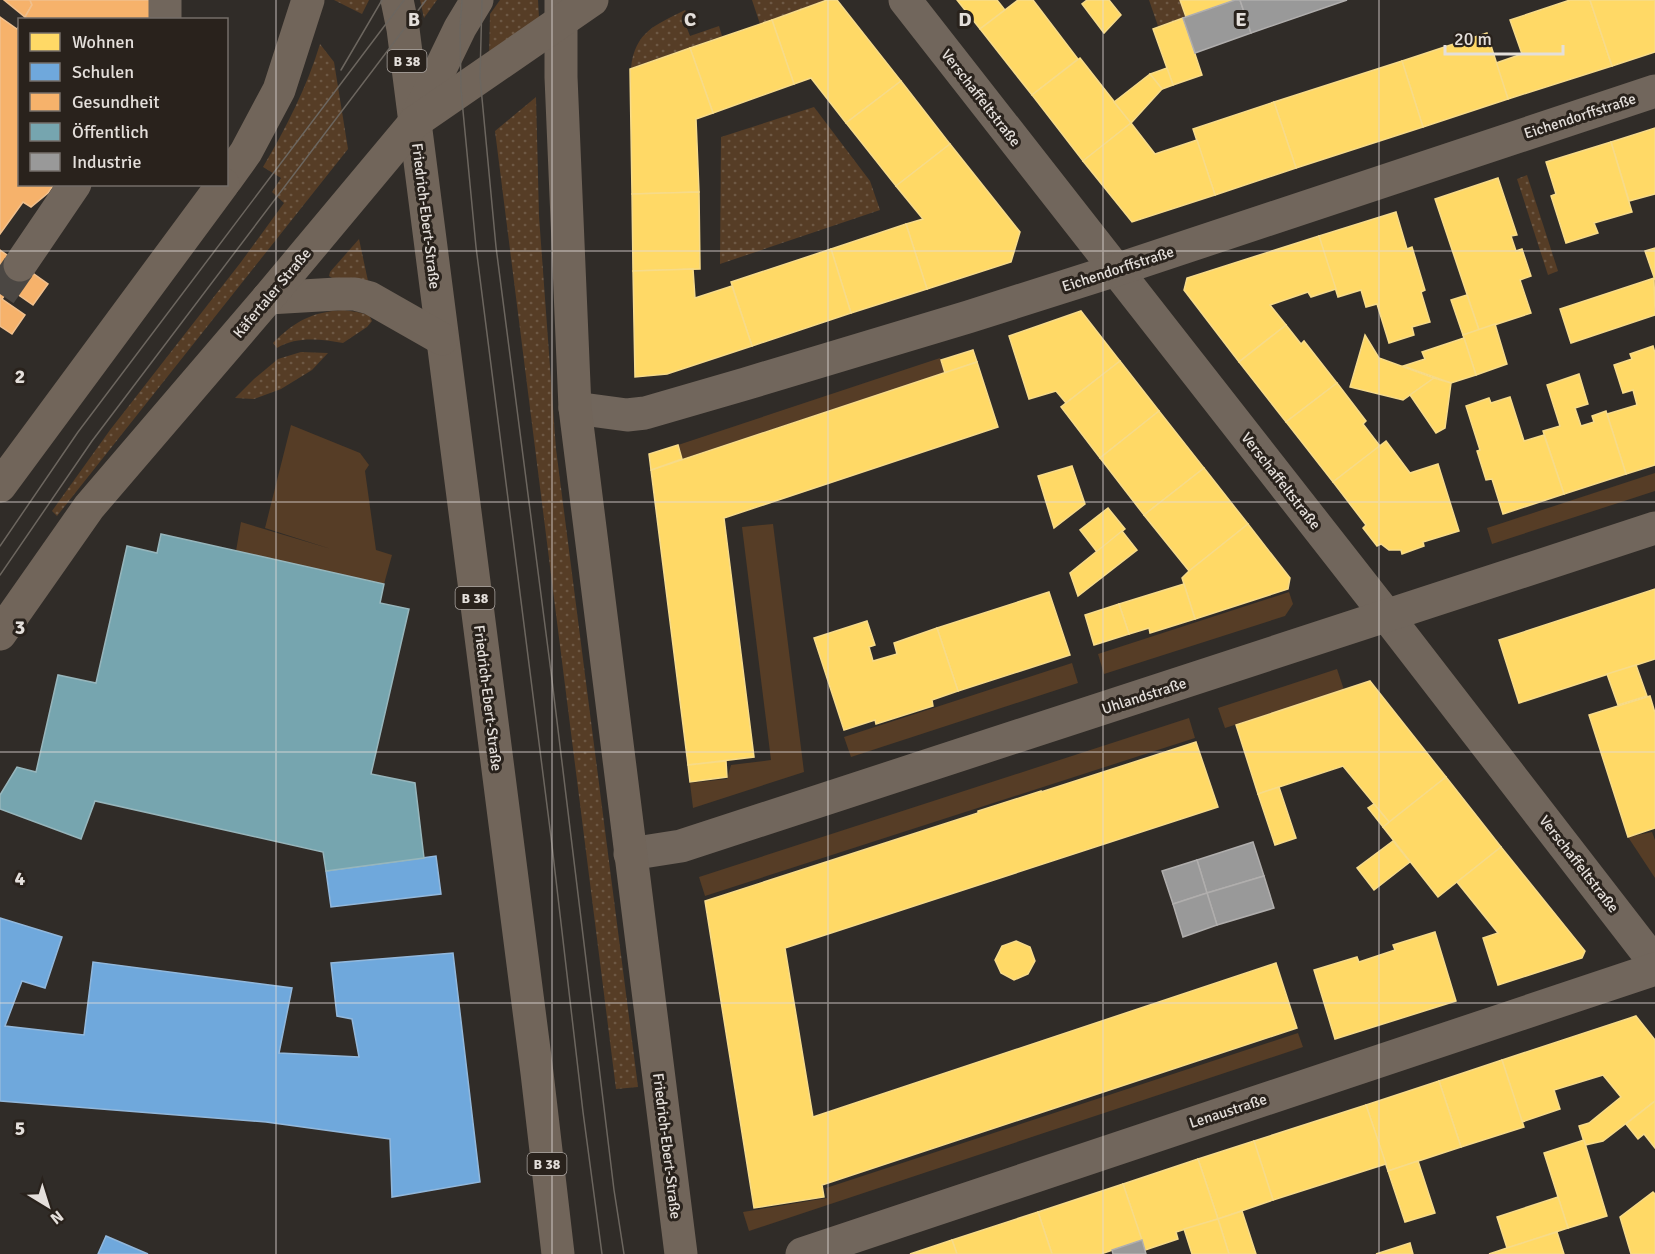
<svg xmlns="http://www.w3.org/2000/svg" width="1655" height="1254" font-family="Signika,sans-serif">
<defs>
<pattern id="grass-dots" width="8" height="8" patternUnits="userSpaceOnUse" patternTransform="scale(1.5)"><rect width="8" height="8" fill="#563d26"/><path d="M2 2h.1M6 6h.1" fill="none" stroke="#6e5945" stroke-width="1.8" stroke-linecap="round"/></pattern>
</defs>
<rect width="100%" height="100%" fill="#302c28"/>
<g fill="url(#grass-dots)">
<path d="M334,0H369L362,14Z"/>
<path d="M420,0H437L424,18Z"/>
<path d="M500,0H538L539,18L489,59L490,14Z"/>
<path d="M752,0H826L760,24Z"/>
<path d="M1149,0H1180L1185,17L1158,26Z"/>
<path d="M685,10L691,20L685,23L690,36L719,26L722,36L631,68C635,31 656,25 685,10Z"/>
<path d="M320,44L334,62L348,149L57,516L52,511L110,430L241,262L284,203L272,192L281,178L263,167C286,128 307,87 320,44Z"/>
<path d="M536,97L539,216L556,449L638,1087L616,1089L495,131Z"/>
<path d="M814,107L870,181L880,210L720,264L721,137Z"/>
<path d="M1527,175L1558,271L1548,275L1517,179Z"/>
<path d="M359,239L368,281L332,278L329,276L330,272Z"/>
<path d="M343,310L357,312L369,315L372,321L367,327L343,343C321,339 297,336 277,348L273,343C295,321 312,312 343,310Z"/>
<path d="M301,352L328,353L312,370L281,389L254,399L235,398L254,379L278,359Z"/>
</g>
<g fill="#563d26">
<path d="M940,358L945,373L682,459L678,445Z"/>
<path d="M291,425L360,453L369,465L365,471L376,550L392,555L384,584L236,551L241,522L331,549L265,528Z"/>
<path d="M1655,473V491L1492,544L1487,528Z"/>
<path d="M773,524L804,772L693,808L690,783L727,779L731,765L771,760L742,527Z"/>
<path d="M1289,592L1293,604L1285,616L1104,674L1098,654Z"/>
<path d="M1072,663L1078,683L851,757L844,737Z"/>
<path d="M1337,669L1344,690L1225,728L1218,708Z"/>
<path d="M1189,718L1195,738L705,896L699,877Z"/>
<path d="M1652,832L1655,840V878L1628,837Z"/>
<path d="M1298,1033L1303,1047L749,1231L743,1212L827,1198L826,1188Z"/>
</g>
<g fill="#ffd966" stroke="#f7db89" stroke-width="1.5">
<path d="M827,0H837L901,81L846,123L811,78L794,84L772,20Z"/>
<path d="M957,0H997L1005,10L980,29Z"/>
<path d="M1018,0H1033L1078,59L1032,95L980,29Z"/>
<path d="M1087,0H1109L1121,15L1104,33L1082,4Z"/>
<path d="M1180,0H1235L1186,17Z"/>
<path d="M1570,0H1590L1612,66L1508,99L1496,63L1522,54L1510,20Z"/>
<path d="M1590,0H1655V52L1612,66Z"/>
<path d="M1183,18L1202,75L1173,85L1153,29Z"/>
<path d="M772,20L794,84L713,113L690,48Z"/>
<path d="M1487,33L1508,99L1423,127L1402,61Z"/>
<path d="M690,48L713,113L696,119L699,192L632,194L630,69Z"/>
<path d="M1080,58L1131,123L1083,161L1032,95Z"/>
<path d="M1402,61L1423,127L1296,168L1274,102Z"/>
<path d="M1167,68L1173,85L1162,89L1150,74Z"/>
<path d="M1150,74L1162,89L1131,123L1114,102Z"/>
<path d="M901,81L950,144L896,186L846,123Z"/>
<path d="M1274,102L1296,168L1215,195L1193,129Z"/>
<path d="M1131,123L1155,154L1197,140L1215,195L1132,222L1083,161Z"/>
<path d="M1655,128V194L1629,201L1611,142Z"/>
<path d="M1611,142L1632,212L1594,223L1598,233L1566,243L1551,196L1556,194L1546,162Z"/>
<path d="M950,144L1020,232L1011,262L927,289L906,224L923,219L896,186Z"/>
<path d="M1498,178L1517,235L1511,236L1516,251L1522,249L1531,276L1520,280L1531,313L1479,330L1435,199Z"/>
<path d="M699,192L700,269L633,271L632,194Z"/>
<path d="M1396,212L1407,249L1412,247L1425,290L1421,292L1430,322L1412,327L1414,335L1389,343L1377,304L1366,307L1361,290L1338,297L1319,236Z"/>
<path d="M906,224L927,289L851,313L831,249Z"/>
<path d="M1319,236L1336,289L1311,297L1308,292L1270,305L1286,325L1239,362L1184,290L1187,278Z"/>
<path d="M1655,248V280L1645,251Z"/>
<path d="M831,249L851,313L752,346L731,282Z"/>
<path d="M693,269L695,298L732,286L752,346L667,374L635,377L633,271Z"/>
<path d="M1654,278L1655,315L1571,343L1560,309Z"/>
<path d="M1467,295L1479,330L1463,335L1451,300Z"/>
<path d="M1081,311L1120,361L1066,403L1056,391L1029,399L1009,336Z"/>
<path d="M1495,324L1507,364L1476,375L1463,335Z"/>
<path d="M1286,325L1301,344L1304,341L1337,383L1286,422L1239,362Z"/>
<path d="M1365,335L1379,358L1434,378L1403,400L1350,387Z"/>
<path d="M1464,338L1476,375L1451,383L1403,366L1425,359L1422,352Z"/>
<path d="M1653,346L1655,353V465L1626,474L1607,414L1637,405L1633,390L1623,393L1614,365L1632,359L1630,354Z"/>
<path d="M973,350L977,362L945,373L941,360Z"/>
<path d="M1120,361L1159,411L1100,458L1061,407Z"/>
<path d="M977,362L998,427L724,518L754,757L688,765L651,470Z"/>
<path d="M1579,374L1588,404L1575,408L1581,426L1594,422L1592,416L1606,411L1626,474L1564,494L1543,431L1560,426L1547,385Z"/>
<path d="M1434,378L1451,383L1445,428L1436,433L1410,395Z"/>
<path d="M1337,383L1366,421L1363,424L1380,446L1333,482L1286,422Z"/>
<path d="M1510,397L1524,441L1544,435L1564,494L1503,514L1492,479L1486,480L1477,451L1480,450L1466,406L1489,398L1491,403Z"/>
<path d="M1159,411L1204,468L1144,515L1100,458Z"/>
<path d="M1386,441L1410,473L1438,464L1459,531L1423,542L1424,546L1402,554L1401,550H1389L1381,544L1377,546L1363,528L1366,525L1333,482Z"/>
<path d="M678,445L682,459L651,470L649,454Z"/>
<path d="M1072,466L1085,504L1054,528L1038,476Z"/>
<path d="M1204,468L1248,524L1189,571L1144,515Z"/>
<path d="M1108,508L1125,529L1097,552L1080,530Z"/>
<path d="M1248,524L1290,578L1288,589L1195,619L1182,578L1189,571Z"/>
<path d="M1122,531L1137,550L1078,596L1070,573Z"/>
<path d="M1184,584L1195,619L1150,633L1149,628L1129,634L1119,604Z"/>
<path d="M1655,589V659L1519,703L1499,640Z"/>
<path d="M1049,592L1070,655L958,691L937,628Z"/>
<path d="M1119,604L1129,634L1094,645L1085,615Z"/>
<path d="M867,621L875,645L869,647L873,661L897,654L894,643L937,628L958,691L932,700L933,706L876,724L875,720L844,730L814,638Z"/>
<path d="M1636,665L1647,696L1618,705L1607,674Z"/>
<path d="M1370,681L1446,777L1389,822L1343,766L1258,794L1236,725Z"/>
<path d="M1650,696L1655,713V828L1628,837L1589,715Z"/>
<path d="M1196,742L1218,807L785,948L813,1117L1276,963L1297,1028L822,1185L824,1197L754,1208L705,901L978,813V811L1041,791V792Z"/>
<path d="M726,761L727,777L690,782L688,765Z"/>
<path d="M1446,777L1501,847L1438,897L1383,827Z"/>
<path d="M1279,787L1296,838L1275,845L1258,794Z"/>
<path d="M1374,804L1389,822L1383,827L1368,808Z"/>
<path d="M1393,841L1410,862L1374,890L1357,868Z"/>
<path d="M1501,847L1585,951L1582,958L1498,985L1483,938L1498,933L1457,882Z"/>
<path d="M1435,932L1456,1001L1335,1039L1314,970L1357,957L1359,962L1395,950L1393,945Z"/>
<path d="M1016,941L1030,947L1035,961L1028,974L1014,980L1001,973L995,960L1002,946Z"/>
<path d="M1636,1016L1655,1040V1101L1603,1141L1585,1145L1579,1126L1589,1123L1621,1097L1603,1075L1554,1090L1560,1109L1522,1122L1502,1060Z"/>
<path d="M1502,1060L1524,1127L1461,1147L1439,1081Z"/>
<path d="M1439,1081L1461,1147L1388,1171L1366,1105Z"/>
<path d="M1655,1101V1148L1644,1134L1638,1139L1626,1124Z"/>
<path d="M1366,1105L1386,1164L1273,1200L1254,1141Z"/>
<path d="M1584,1140L1607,1216L1568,1228L1544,1153Z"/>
<path d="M1254,1141L1273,1200L1218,1219L1198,1159Z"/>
<path d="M1198,1159L1218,1219L1176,1232L1178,1239L1145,1250L1123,1184Z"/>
<path d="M1418,1161L1435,1213L1405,1222L1388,1171Z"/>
<path d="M1123,1184L1142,1240L1101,1254H1052L1038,1212Z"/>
<path d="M1653,1192L1655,1194V1254H1631L1620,1217Z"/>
<path d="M1558,1197L1568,1228L1507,1248L1497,1217Z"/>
<path d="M1242,1211L1256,1254H1229L1218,1219Z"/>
<path d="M1038,1212L1052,1254H957L952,1240Z"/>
<path d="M1218,1219L1229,1254H1192L1184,1229Z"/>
<path d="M1557,1232L1564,1254H1489L1507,1248Z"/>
<path d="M952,1240L957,1254H910Z"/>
<path d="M1410,1243L1413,1254H1376Z"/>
</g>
<g fill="#6fa8dc" stroke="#92b8dc" stroke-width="1.5">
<path d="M436,856L441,894L331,907L326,871Z"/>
<path d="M0,918L62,937L45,988L22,981L5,1026L84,1035L93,962L292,988L279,1053L359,1057L352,1019L337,1016L331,963L453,953L480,1182L392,1197L390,1139L266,1122L0,1101Z"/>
<path d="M106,1236L148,1254H98Z"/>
</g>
<g fill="#f6b26b" stroke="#f1c08d" stroke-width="1.5">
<path d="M4,0H30L32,5L25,17Z"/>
<path d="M30,0H152L156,20H29L25,17L32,5Z"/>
<path d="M0,17L17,29L20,25V184H54L48,193L31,207L23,202L0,234Z"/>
<path d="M0,250L48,284L33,305L0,282Z"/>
<path d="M0,282L9,289L2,299L25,315L12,334L0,326Z"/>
</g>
<path fill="#76a5af" stroke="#97b6bc" stroke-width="1.5" d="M161,534L384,584L380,603L409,609L371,774L415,783L424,858L326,871L323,852L95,801L81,839L0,809V795L17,767L36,772L58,675L96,683L127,546L157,553Z"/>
<g fill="#999" stroke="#b0aead" stroke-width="1.5">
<path d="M1235,0H1240L1251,33L1195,53L1183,18Z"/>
<path d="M1240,0H1347L1251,33Z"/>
<path d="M1253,842L1264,876L1207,893L1197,860Z"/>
<path d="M1197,860L1207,893L1173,904L1162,871Z"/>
<path d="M1264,876L1274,908L1217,925L1207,893Z"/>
<path d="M1207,893L1217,925L1183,937L1173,904Z"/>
<path d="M1142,1240L1146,1254H1113L1112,1250Z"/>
</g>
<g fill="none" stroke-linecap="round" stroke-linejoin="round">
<path stroke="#4b4743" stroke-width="33" stroke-dasharray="33 16" stroke-linecap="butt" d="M0,294L20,265"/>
<g stroke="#71665c" stroke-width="33">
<path d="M165,0V20"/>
<path d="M905,0L1387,616L1655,963"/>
<path d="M20,265L75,184"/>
<path d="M575,408L627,415L645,413L745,384L968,317L1116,270L1655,91"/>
<path d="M630,854L681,846L1655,528"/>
<path d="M802,1254L1655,969"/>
</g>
<g stroke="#71655a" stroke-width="33">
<path d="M397,0L403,29L537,1073L558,1254"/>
<path d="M561,0V77L575,408L681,1254"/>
<path d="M415,121L460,28L477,0"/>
<path d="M226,180L246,152L279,90L308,0"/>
<path d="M268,298L337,294H355L370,298L442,339"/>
<path d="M0,486L223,184"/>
<path d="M0,634L89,507L268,298L415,122L592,0"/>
</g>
<g stroke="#6c665f" stroke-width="1.5">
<path d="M462,0L460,28L461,90L476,247L551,837L583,1112L602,1254"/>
<path d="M482,0L480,77L496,247L551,672L614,1190L624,1254"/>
<path d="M341,70L382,0"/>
<path d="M0,546L78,432L404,0"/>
<path d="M0,575L92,441L426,0"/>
</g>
</g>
<path fill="none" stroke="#e4dfdb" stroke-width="1.5" stroke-opacity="0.55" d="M276,0V1254M552,0V1254M828,0V1254M1103,0V1254M1379,0V1254M0,251H1655M0,502H1655M0,752H1655M0,1003H1655"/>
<g text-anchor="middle" stroke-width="6" stroke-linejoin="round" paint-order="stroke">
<g fill="#29221c" stroke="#aca6a2" stroke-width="1.5">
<rect x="387.5" y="50" width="39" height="22" rx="4.5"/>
<rect x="455.5" y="587" width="39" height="22" rx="4.5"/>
<rect x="527.5" y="1153" width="39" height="22" rx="4.5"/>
</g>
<g font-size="14" font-weight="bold" fill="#e4dfdb">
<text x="407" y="66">B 38</text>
<text x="475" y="603">B 38</text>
<text x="547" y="1169">B 38</text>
</g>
<g font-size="15" fill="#e4dfdb" stroke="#29221c">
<text transform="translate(981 98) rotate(52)" y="5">Verschaffeltstraße</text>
<text transform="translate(1580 116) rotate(-18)" y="5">Eichendorffstraße</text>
<text transform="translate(426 216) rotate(83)" y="5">Friedrich-Ebert-Straße</text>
<text transform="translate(1118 269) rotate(-18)" y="5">Eichendorffstraße</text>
<text transform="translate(272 293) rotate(-50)" y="5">Käfertaler Straße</text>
<text transform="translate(1281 481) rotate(52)" y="5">Verschaffeltstraße</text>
<text transform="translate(1144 696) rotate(-18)" y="5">Uhlandstraße</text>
<text transform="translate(488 698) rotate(83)" y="5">Friedrich-Ebert-Straße</text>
<text transform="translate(1579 864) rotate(52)" y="5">Verschaffeltstraße</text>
<text transform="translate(1228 1111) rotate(-18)" y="5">Lenaustraße</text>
<text transform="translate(667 1146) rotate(83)" y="5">Friedrich-Ebert-Straße</text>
</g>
</g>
<g font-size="20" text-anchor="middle" font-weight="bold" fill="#e4dfdb" stroke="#29221c" stroke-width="6" stroke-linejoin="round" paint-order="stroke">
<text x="414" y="26">B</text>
<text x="690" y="26">C</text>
<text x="965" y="26">D</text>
<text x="1241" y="26">E</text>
<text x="20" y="383">2</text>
<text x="20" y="634">3</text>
<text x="20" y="885">4</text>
<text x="20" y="1135">5</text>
</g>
<rect x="18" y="18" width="210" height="168" fill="#29221c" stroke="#746e68" stroke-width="1.5"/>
<rect x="30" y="33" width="30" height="18" fill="#ffd966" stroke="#746e68" stroke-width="1.5"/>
<text x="72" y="48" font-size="18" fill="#e4dfdb">Wohnen</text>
<rect x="30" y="63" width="30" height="18" fill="#6fa8dc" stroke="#746e68" stroke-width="1.5"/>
<text x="72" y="78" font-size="18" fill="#e4dfdb">Schulen</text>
<rect x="30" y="93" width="30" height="18" fill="#f6b26b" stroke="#746e68" stroke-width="1.5"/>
<text x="72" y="108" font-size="18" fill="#e4dfdb">Gesundheit</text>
<rect x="30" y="123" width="30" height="18" fill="#76a5af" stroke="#746e68" stroke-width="1.5"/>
<text x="72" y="138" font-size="18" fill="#e4dfdb">Öffentlich</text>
<rect x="30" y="153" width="30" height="18" fill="#999999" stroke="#746e68" stroke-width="1.5"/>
<text x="72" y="168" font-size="18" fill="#e4dfdb">Industrie</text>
<g transform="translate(48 1206) rotate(142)" stroke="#29221c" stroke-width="4.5" paint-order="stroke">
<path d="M0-4.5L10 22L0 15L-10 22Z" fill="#e4dfdb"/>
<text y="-9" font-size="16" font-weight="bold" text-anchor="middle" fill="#e4dfdb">N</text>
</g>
<path d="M1445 45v9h118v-9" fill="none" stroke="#e4dfdb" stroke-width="3"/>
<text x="1454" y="45" font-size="18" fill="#e4dfdb" stroke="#29221c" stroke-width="4.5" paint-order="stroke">20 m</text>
</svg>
